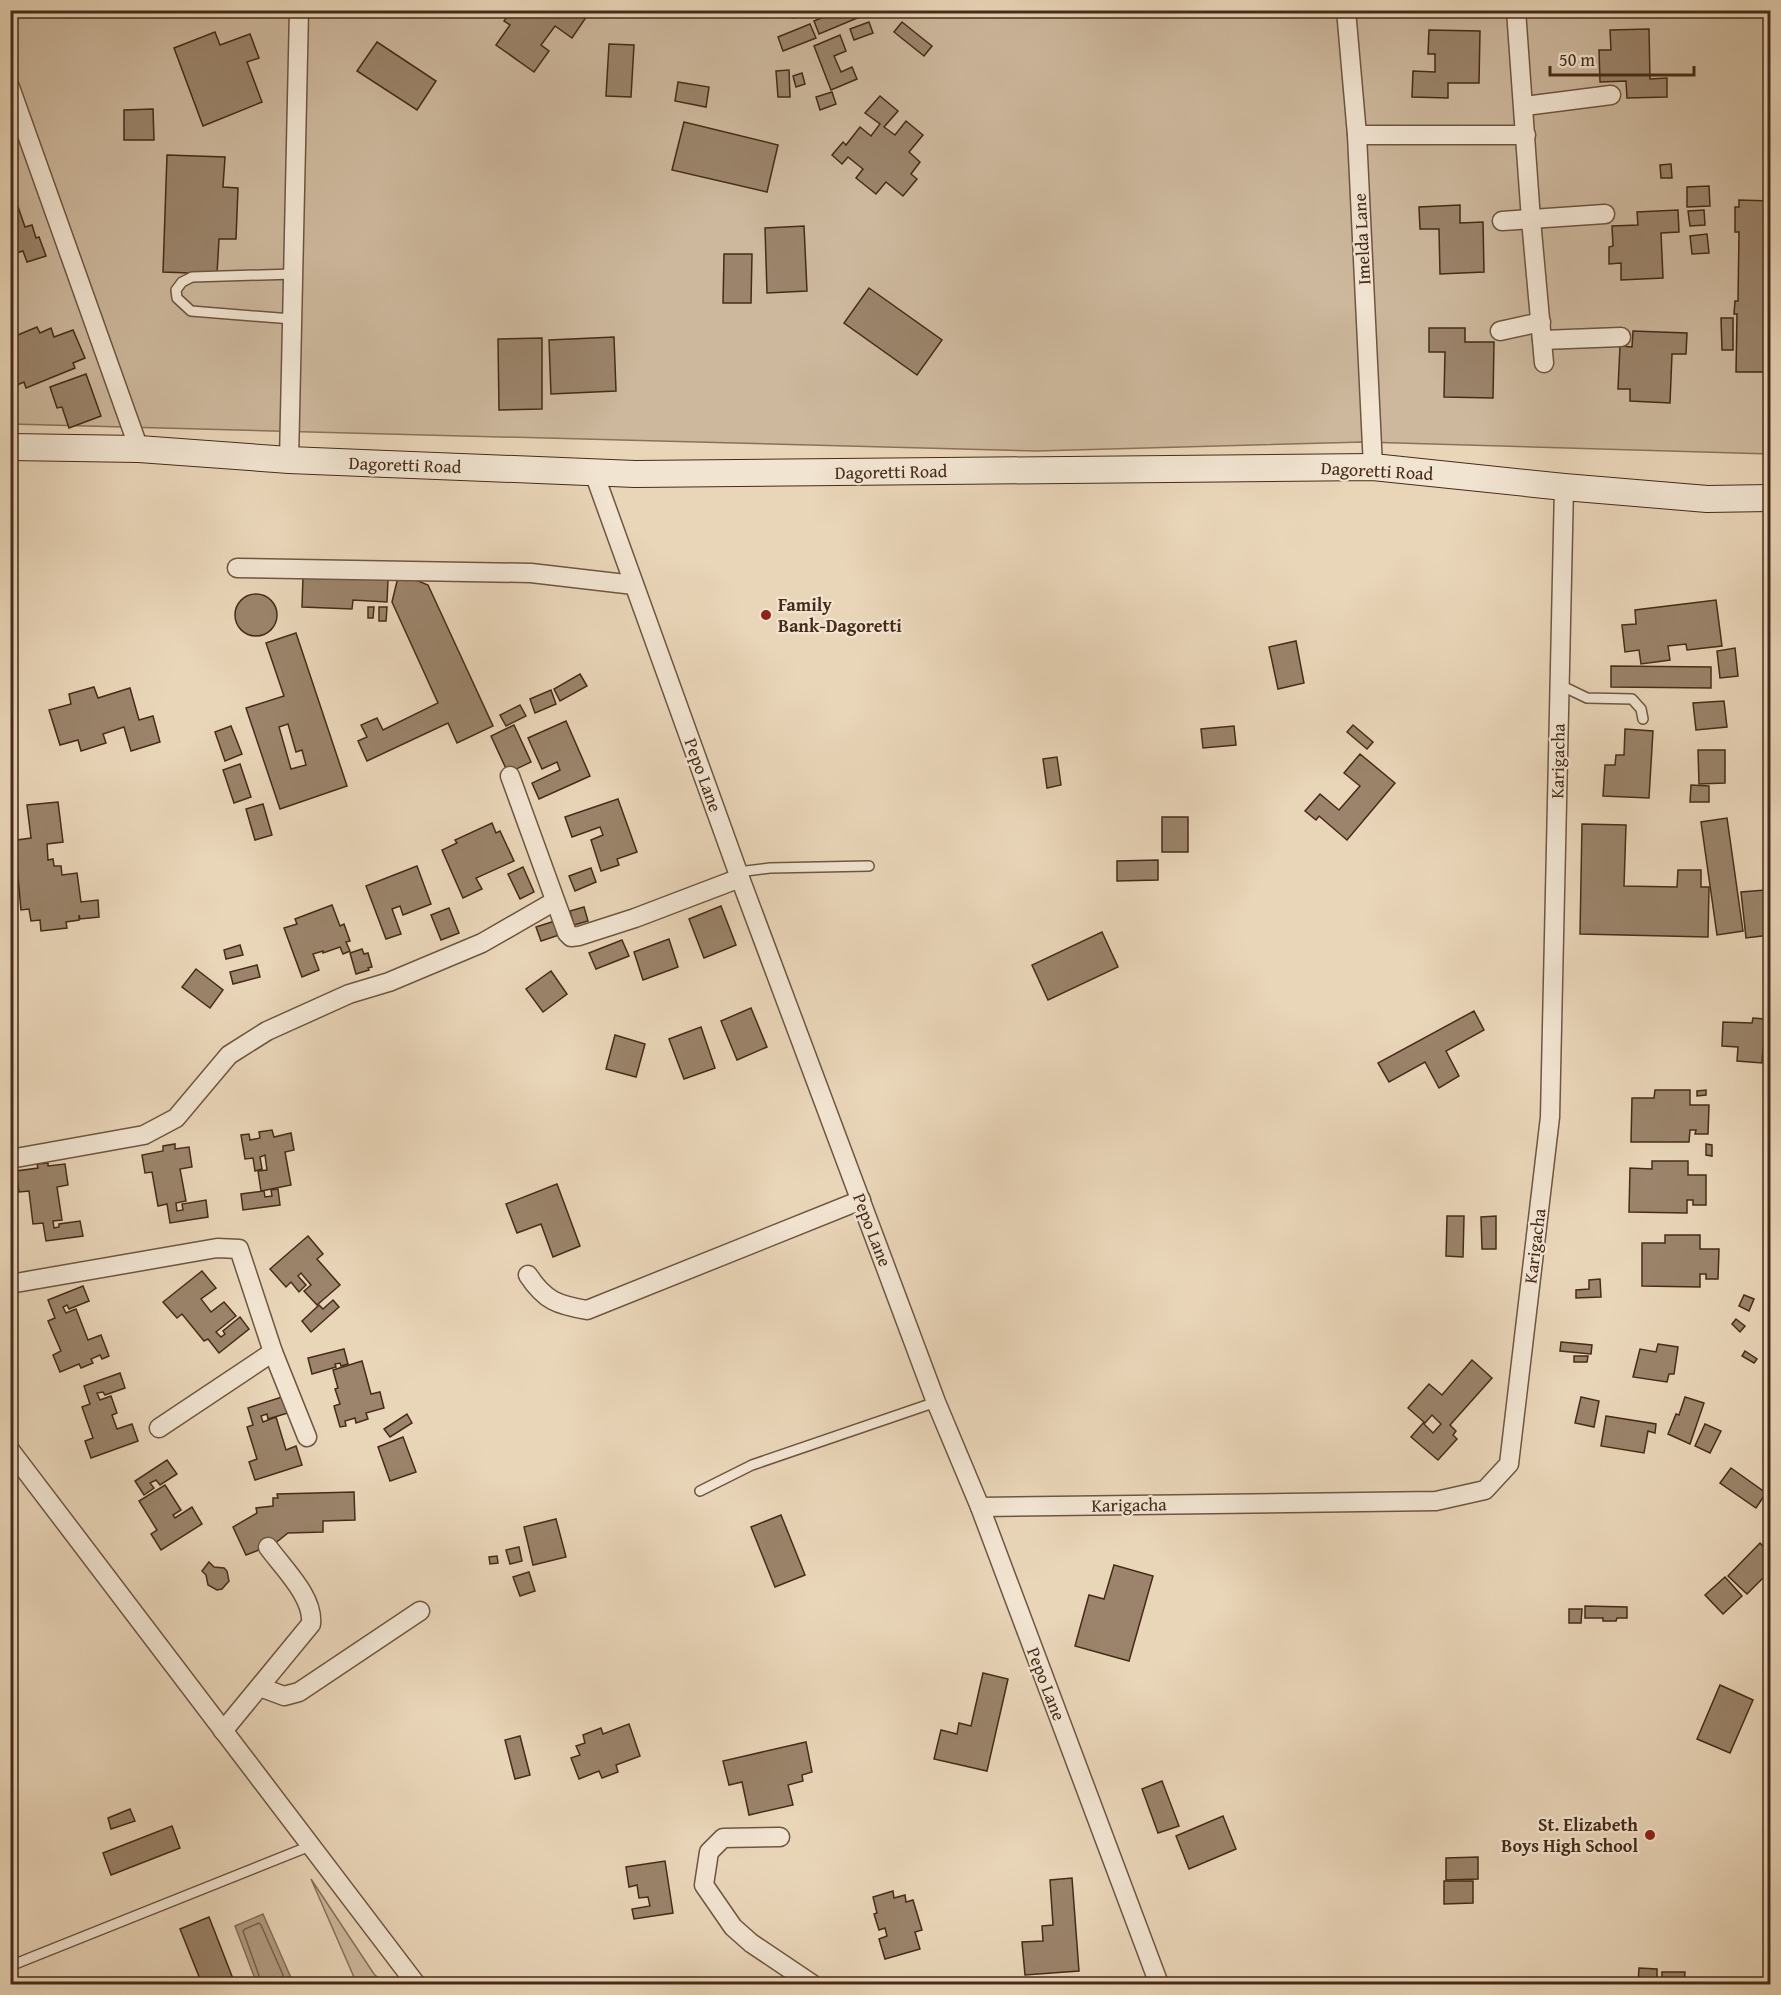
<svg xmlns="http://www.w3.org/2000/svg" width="1781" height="1995" font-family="'Gentium Book Plus',serif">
<rect width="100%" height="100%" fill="#e9d5b8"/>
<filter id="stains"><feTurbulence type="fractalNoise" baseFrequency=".00333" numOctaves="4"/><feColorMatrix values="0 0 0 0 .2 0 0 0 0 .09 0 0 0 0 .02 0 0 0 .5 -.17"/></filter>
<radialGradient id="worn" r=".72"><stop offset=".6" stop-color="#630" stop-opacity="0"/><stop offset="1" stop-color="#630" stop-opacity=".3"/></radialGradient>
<g fill="#cdb89d" stroke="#8a725a" stroke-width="1.5">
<path d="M11,11H1770V454L1364,442L1037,451L11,424Z"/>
<path d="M311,1879L374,1974L384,1984H357Z"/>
</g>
<path fill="#b29c82" stroke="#876f58" stroke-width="1.5" d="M263,1914L292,1980L280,1984H257L235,1926Z"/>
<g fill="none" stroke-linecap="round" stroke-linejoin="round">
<path stroke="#7c644d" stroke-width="1.5" d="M262,1984L243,1931L245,1929L259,1923L261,1925L283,1975L281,1984"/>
</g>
<g fill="#9b846b" stroke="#462c18" stroke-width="1.5" fill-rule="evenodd">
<path d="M512,10H591L572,38L555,26L541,45L549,51L534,72L496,45L510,25L504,21Z"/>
<path d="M784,10H796L794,18L782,16Z"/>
<path d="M841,10H860L862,16L819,34L814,21Z"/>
<path d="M869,22L873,33L854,40L850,29Z"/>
<path d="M902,22L932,46L924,56L894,32Z"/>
<path d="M810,24L816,38L783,51L778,37Z"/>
<path d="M1649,29L1650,79L1667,78V97L1627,98L1626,81L1600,82L1599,50H1611L1610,30Z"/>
<path d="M1429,30L1480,31L1479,83H1448V98L1412,97L1413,71L1435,72V54H1428Z"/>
<path d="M215,32L220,45L250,34L259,58L247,62L262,102L203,126L174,48Z"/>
<path d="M840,35L846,51L834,56L841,72L852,67L857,79L831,90L814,46Z"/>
<path d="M377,42L436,81L417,110L357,71Z"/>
<path d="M609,44L634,45L631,97L606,96Z"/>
<path d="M789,70L790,97H778L776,71Z"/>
<path d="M802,73L805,84L796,87L793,76Z"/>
<path d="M678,82L709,87L706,107L675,101Z"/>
<path d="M832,92L836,104L820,110L816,97Z"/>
<path d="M880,96L898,111L884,127L895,135L906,121L923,135L909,152L920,162L911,174L917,179L903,196L886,182L876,194L856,178L863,169L848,157L842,164L832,155L843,142L846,145L860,127L871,136L880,124L865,113Z"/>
<path d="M153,109L154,140H124V110Z"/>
<path d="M684,122L778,145L767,192L672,170Z"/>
<path d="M167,155L225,157L223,187L238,188L236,239H219L217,274L163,272Z"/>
<path d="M1671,164L1672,178H1661L1660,165Z"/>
<path d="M1709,186L1710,206L1687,207V187Z"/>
<path d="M15,198L25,227L32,225L36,238L39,237L46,256L27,262L23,251L10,255V200Z"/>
<path d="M1739,200L1770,201L1769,372H1736L1737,314H1734L1735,301H1738L1739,232H1735V207H1739Z"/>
<path d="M1460,205V223L1483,222L1484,272L1440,274L1439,229H1420L1419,207Z"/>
<path d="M1678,210L1679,232L1661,233L1663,278L1621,280V263L1609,264V247L1613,246L1612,226L1638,225L1637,212Z"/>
<path d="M1704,210L1705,225L1690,226L1688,211Z"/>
<path d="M804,226L807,291L767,293L765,228Z"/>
<path d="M1707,234L1709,253L1692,254L1690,236Z"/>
<path d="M724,254H752L751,303H723Z"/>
<path d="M869,288L942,340L917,375L844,323Z"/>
<path d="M1721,318H1733V350H1722Z"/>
<path d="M37,327L40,333L51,328L54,337L73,330L85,358L73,363L75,368L26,388L24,382L10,388V348L16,345L13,337Z"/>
<path d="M1429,328H1465V342H1494L1493,398L1444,397L1445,352H1429Z"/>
<path d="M1633,331L1687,333L1686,354H1672L1670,403L1630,401V389H1618L1620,346L1632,347Z"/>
<path d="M614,337L616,391L551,394L549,340Z"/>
<path d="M542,338V409L499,410L498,339Z"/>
<path d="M86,374L101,416L69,428L62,407L57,408L50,387Z"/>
<path d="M399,573L428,585L493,726L457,743L448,723L367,761L358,741L367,737L361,725L377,718L383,730L438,703L392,602Z"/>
<path d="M303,576L388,580L387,602L353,600L352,609L302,607Z"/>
<circle cx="256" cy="615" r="21"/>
<path d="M1716,600L1722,646L1687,650L1686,644L1668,646L1670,660L1641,664L1639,650L1625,652L1622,625L1636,624L1635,610Z"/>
<path d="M368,607H374L373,618H368Z"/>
<path d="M379,607H387L386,621H379Z"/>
<path d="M296,633L347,786L280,809L246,708L284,696L266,643ZM288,724L296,752L302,750L306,765L291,769L279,727Z"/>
<path d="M1296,641L1304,683L1278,689L1269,647Z"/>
<path d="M1735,648L1738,676L1720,678L1717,651Z"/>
<path d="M1611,666L1711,667V688L1611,687Z"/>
<path d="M580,674L587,686L560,701L554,689Z"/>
<path d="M94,687L98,698L130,688L139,720L153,716L160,742L131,751L124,727L103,734L106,743L81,751L78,740L60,745L49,710L71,704L69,694Z"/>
<path d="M551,690L556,704L535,713L530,699Z"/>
<path d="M1724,701L1727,727L1696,730L1693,703Z"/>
<path d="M520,705L526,716L506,726L500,715Z"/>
<path d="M566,721L590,776L539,799L532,783L560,770L557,762L542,769L528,738Z"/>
<path d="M514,725L531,762L508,773L491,736Z"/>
<path d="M1353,725L1373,742L1367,749L1347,732Z"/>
<path d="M231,726L242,754L225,761L215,732Z"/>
<path d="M1234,726L1236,745L1203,748L1201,729Z"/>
<path d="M1625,729L1653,731L1649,798L1603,796L1605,765H1615L1616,755H1624Z"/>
<path d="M1698,750H1725V783L1699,784Z"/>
<path d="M1360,754L1395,783L1347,840L1319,816L1316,820L1305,811L1320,794L1339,810L1360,786L1344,773Z"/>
<path d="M1057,757L1061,785L1047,788L1043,759Z"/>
<path d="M240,764L251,797L234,803L223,770Z"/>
<path d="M1691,785L1709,786V802H1690Z"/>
<path d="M618,799L637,852L617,859L619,865L601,871L591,840L603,835L600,827L572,837L565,817Z"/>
<path d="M58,802L63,842L47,844L48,860L53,859L54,866H61L62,875L77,873L81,902L98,900L99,917L80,919L79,915V920L66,922L67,928L41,931L40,920L31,921L29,909L21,910L17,866H10V841L31,838L27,805Z"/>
<path d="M263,804L272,835L255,840L246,809Z"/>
<rect x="1162" y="817" width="26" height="35"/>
<path d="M1727,818L1743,931L1717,935L1701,822Z"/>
<path d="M492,823L496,833L500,831L514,861L476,878L482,889L463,898L442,850L457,843L455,840Z"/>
<path d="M1582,824L1626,825L1624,886L1677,887L1678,870H1701V887H1709L1708,937L1580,934Z"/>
<path d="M1158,860V880L1117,881V861Z"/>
<path d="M417,866L431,904L403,915L400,906L392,909L401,934L386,939L366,886Z"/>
<path d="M523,867L534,892L520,899L508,874Z"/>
<path d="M591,868L596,882L575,891L569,876Z"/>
<path d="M1765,890L1770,935L1746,938L1741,892Z"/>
<path d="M332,905L340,926L344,924L350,941L346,942L350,951L343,954L340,947L323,953V951L313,954L319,970L302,977L284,928L297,924L295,919Z"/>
<path d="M721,906L736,945L704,958L689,919Z"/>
<path d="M584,907L588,921L574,925L570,911Z"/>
<path d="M449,908L459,933L441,940L431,915Z"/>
<path d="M558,920L562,934L541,941L536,927Z"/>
<path d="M1102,932L1118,967L1048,1000L1032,965Z"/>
<path d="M669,939L678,967L643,980L634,952Z"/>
<path d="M622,940L629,956L596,969L589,953Z"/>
<path d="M240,945L243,955L226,959L224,950Z"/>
<path d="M362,949L364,954L368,953L372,967L368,968L369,970L356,974L350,953Z"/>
<path d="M257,965L260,977L233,984L230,972Z"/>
<path d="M196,969L223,990L210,1008L182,987Z"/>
<path d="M551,971L567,994L543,1012L526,989Z"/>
<path d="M751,1008L767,1047L737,1060L721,1021Z"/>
<path d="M1474,1011L1484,1030L1446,1051L1459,1076L1439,1088L1425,1062L1389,1082L1378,1063Z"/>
<path d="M1753,1018L1764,1019V1023L1770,1024V1049L1763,1048L1762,1063L1737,1061L1738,1047L1722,1046L1723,1022L1752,1023Z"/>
<path d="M701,1027L715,1068L684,1079L669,1039Z"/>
<path d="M615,1035L645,1044L636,1077L606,1069Z"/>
<path d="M1655,1090H1690V1105H1709L1708,1134H1695L1696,1130H1690L1689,1142H1631L1632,1098H1654Z"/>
<path d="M1706,1090V1095L1697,1096V1091Z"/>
<path d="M272,1130L274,1137L291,1133L294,1150L285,1152L291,1185L261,1191L258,1171L267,1170L265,1155L260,1157L262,1169L255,1171L253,1158L245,1159L241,1135L249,1134L250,1140L260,1138L259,1132Z"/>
<path d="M175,1144V1149L189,1147L192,1167L180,1169L186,1201L176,1203L177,1211L183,1210L182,1204L206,1200L208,1217L170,1223L167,1204L158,1206L152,1172L145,1173L142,1155L163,1151V1146Z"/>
<path d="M1706,1144L1712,1145V1156L1706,1155Z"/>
<path d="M1652,1161H1688V1175H1706V1205H1693V1200H1687V1213L1629,1212L1630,1168L1652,1169Z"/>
<path d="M48,1163V1166L65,1164L68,1185L57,1187L62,1220L53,1221L54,1228L59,1227V1224L80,1221L83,1236L46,1241L43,1223L33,1224L29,1191L19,1192L16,1171L38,1168L37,1164Z"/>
<path d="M557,1184L580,1246L553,1257L541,1224L517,1233L506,1204Z"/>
<path d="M278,1189L280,1205L243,1210L241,1194L264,1191L265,1197L272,1196L271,1190Z"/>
<path d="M1447,1216H1464L1463,1257L1446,1256Z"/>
<path d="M1496,1216V1249H1482L1481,1217Z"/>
<path d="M1665,1235H1700V1249H1719L1718,1279H1706V1274H1700V1287L1642,1286V1243H1665Z"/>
<path d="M308,1236L323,1254L317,1259L340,1285L317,1305L304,1291L311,1285L301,1273L298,1276L306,1285L299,1292L291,1282L286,1287L270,1269Z"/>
<path d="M202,1271L216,1288L201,1299L211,1312L224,1302L236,1316L216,1332L221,1337L225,1334L223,1331L240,1317L249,1329L219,1353L208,1339L204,1341L182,1314L177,1318L163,1302Z"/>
<path d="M1600,1279L1601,1297L1576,1298V1290L1589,1289V1280Z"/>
<path d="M83,1286L89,1301L69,1309L67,1305L63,1307L66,1313L76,1309L88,1340L101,1335L109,1356L102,1359L100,1355L91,1359L93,1363L81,1368L79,1364L60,1372L53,1355L61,1351L48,1321L55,1318L48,1300Z"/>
<path d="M1744,1295L1754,1299L1749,1311L1739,1306Z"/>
<path d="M333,1300L339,1307L311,1332L302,1321L319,1305L323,1309Z"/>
<path d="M1766,1318L1770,1319V1328L1764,1327Z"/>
<path d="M1736,1319L1745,1326L1740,1332L1732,1324Z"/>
<path d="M1561,1342L1592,1345L1591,1354L1560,1351Z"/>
<path d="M1658,1344L1678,1347L1674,1374H1669L1667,1382L1633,1377L1640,1349L1656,1352Z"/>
<path d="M344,1349L348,1364L341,1366L340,1363L335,1364L336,1367L312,1374L308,1358Z"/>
<path d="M1745,1351L1757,1359L1754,1363L1742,1356Z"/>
<path d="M1574,1356H1588L1587,1362H1574Z"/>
<path d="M1472,1360L1492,1378L1450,1425L1456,1431L1453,1435L1457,1439L1438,1460L1411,1437L1423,1423L1433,1433L1441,1424L1432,1415L1425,1423L1408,1408L1429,1384L1442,1395Z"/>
<path d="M362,1361L371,1394L380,1392L384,1408L366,1413L368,1419L356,1423L355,1418L345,1421L346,1426L340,1427L334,1406L340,1404L335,1389L338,1388L333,1370Z"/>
<path d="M120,1373L125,1388L105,1395L103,1392L97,1393L100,1400L111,1396L117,1413L112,1415L117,1429L132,1424L138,1441L91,1458L85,1441L93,1438L82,1407L90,1404L84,1386Z"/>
<path d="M285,1396L291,1412L268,1419L267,1414L261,1416L263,1422L276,1417L286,1450L296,1446L302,1465L255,1480L249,1462L257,1459L247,1427L253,1425L248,1408Z"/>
<path d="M1581,1397L1599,1401L1594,1427L1575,1423Z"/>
<path d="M1685,1397L1704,1403L1690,1444L1668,1434L1676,1414L1679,1415Z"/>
<path d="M407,1414L412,1423L390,1437L384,1429Z"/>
<path d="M1606,1416L1656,1424L1655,1433L1648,1431L1644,1453L1601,1446Z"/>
<path d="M1705,1424L1721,1431L1710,1453L1695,1446Z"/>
<path d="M403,1437L416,1472L390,1481L378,1447Z"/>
<path d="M167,1460L177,1474L160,1485L156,1480L150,1483L154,1488L144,1495L135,1481Z"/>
<path d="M1731,1468L1766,1493L1756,1508L1720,1483Z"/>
<path d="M165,1485L181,1510L173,1515L175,1518L192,1507L202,1524L161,1550L151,1534L157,1530L139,1501Z"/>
<path d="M354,1492L355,1520L323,1521V1532L288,1533L274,1544L246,1555L233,1527L257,1513L256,1508L273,1506V1498H278L277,1494Z"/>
<path d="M781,1515L805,1575L775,1587L751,1527Z"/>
<path d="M556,1519L566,1557L533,1565L524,1527Z"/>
<path d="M1760,1543L1770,1554V1571L1747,1594L1728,1576Z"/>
<path d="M519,1547L522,1561L510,1564L506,1550Z"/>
<path d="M497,1556L498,1563L490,1564L489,1557Z"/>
<path d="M209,1562L214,1567L224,1568L227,1571L229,1581L222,1589L217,1590L208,1585L206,1575L202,1571Z"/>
<path d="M1114,1565L1153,1576L1129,1661L1075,1646L1089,1595L1104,1599Z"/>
<path d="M529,1572L535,1591L520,1596L513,1577Z"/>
<path d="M1725,1577L1742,1596L1723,1614L1705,1595Z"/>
<path d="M1585,1606L1627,1607V1618H1617L1616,1621H1603V1618H1585Z"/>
<path d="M1569,1609H1582L1581,1623H1569Z"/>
<path d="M983,1673L1008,1679L987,1771L934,1759L941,1730L957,1734L959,1723L971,1726Z"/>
<path d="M1720,1685L1753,1700L1730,1753L1697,1739Z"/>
<path d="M629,1724L640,1756L616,1765L618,1772L602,1778L599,1771L579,1779L571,1758L580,1755L576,1746L585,1743L583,1735L601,1728L603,1734Z"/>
<path d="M520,1736L530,1775L515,1779L505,1740Z"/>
<path d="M806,1742L812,1772L802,1775L803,1781L788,1785L793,1805L749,1815L742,1782L729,1785L723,1761Z"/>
<path d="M1162,1781L1179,1826L1158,1833L1142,1789Z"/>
<path d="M130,1809L135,1821L111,1829L108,1818Z"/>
<path d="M1223,1816L1236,1849L1189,1869L1176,1836Z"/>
<path d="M172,1826L180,1848L111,1875L103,1853Z"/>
<path d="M1478,1857V1879L1446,1880V1858Z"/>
<path d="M665,1861L673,1913L634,1919L632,1909L650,1906L648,1897L639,1898L637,1885L629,1887L626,1867Z"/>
<path d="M1072,1878L1079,1971L1025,1975L1022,1942L1043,1941L1042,1926L1053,1925L1050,1880Z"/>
<path d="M1444,1881H1473V1903L1444,1904Z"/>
<path d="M893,1891L894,1898L905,1895L906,1902L913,1900L922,1930L915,1932L920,1949L885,1959L879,1939L887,1936L885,1928L879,1930L874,1914L877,1913L873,1897Z"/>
<path d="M209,1917L235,1984H202L180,1929Z"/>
<path d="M1639,1968L1657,1969V1984H1638Z"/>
<path d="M1662,1972H1685L1684,1984H1662Z"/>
<path d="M711,1980L724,1984H709Z"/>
</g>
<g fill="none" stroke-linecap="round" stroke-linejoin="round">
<g stroke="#6f5640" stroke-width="12">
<g id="lane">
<path d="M292,319L191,311L177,298L176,290L182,282L192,277L293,274"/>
<path d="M1560,685L1587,698L1632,699L1641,709L1643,719"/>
<path d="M738,872L770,868L869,866"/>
<path d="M700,1491L752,1465L936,1402"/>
<path d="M10,1966L310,1846"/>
</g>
</g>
<g stroke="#6f5640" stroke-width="21">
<g id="street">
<path d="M1346,10L1357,135L1373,467"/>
<path d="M1516,10L1531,220L1544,363"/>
<path d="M10,87L139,449"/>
<path d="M1525,106L1611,95"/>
<path d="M1357,135H1526"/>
<path d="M1502,221L1605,214"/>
<path d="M1500,331L1541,322"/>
<path d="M1542,340L1621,337"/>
<path d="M289,460L299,10"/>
<path d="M594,473L740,878L936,1402L980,1507L1159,1984"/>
<path d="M237,568L531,573L634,585"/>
<path d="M510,776L567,933L571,937L579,936L635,918L740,878"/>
<path d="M10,1159L144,1135L176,1118L229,1055L267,1031L349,994L389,982L482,943L555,901"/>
<path d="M528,1275C545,1301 558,1305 587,1310L861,1200"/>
<path d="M10,1284L217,1248L239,1249L273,1352L307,1437"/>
<path d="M159,1428L273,1352"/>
<path d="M10,1450L416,1984"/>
<path d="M980,1507L1436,1501L1485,1490L1509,1464L1550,1117L1564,487"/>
<path d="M260,1687L284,1696L299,1692L420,1611"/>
<path d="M223,1731L311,1624C314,1597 283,1568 268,1547"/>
<path d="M780,1837L723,1838L709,1852L704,1885L733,1927L751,1943L812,1984"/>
</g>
</g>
<g stroke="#462c18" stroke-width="28">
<path id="secondary" d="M10,447L139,449L289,460L635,474L1373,467L1564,487L1707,499L1770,498"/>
</g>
<use href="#lane" stroke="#f1e4d1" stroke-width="9"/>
<use href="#street" stroke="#f1e4d1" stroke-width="18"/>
<use href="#secondary" stroke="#f1e4d1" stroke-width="26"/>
</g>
<g fill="#8f2418" stroke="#f1e4d1" stroke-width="2">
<circle cx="766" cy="615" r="6"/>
<circle cx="1650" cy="1835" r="6"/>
</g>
<g text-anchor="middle" stroke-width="4.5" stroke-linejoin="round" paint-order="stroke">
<g font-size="18" fill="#462c18" stroke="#f1e4d1">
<text transform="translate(1362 239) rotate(-93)" y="6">Imelda Lane</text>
<text transform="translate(405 465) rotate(2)" y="6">Dagoretti Road</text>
<text transform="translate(1377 471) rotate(3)" y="6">Dagoretti Road</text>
<text transform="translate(891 472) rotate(-1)" y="6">Dagoretti Road</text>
<text transform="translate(1558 761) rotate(-89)" y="6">Karigacha</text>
<text transform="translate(703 775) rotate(70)" y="6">Pepo Lane</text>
<text transform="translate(872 1230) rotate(69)" y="6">Pepo Lane</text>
<text transform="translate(1535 1246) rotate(-83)" y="6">Karigacha</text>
<text transform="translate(1129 1505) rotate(-1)" y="6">Karigacha</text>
<text transform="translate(1046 1684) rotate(69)" y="6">Pepo Lane</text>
</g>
<g font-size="18" font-weight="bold" fill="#462c18" stroke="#f1e4d1" text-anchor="start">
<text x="778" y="611">Family<tspan x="778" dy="21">Bank-Dagoretti</tspan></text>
<text x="1638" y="1831" text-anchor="end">St. Elizabeth<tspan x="1638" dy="21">Boys High School</tspan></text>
</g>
</g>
<rect width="1781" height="1995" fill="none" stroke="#e9d5b8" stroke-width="36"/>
<rect x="12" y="12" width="1757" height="1971" fill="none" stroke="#462c18" stroke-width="3"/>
<rect x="18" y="18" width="1745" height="1959" fill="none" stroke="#462c18" stroke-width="1.5"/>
<path d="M1550 66v9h144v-9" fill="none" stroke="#462c18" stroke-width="3"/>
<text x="1559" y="66" font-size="18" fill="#462c18" stroke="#f1e4d1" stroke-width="4.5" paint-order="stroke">50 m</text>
<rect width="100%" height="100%" filter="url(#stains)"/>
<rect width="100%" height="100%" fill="url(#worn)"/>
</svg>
